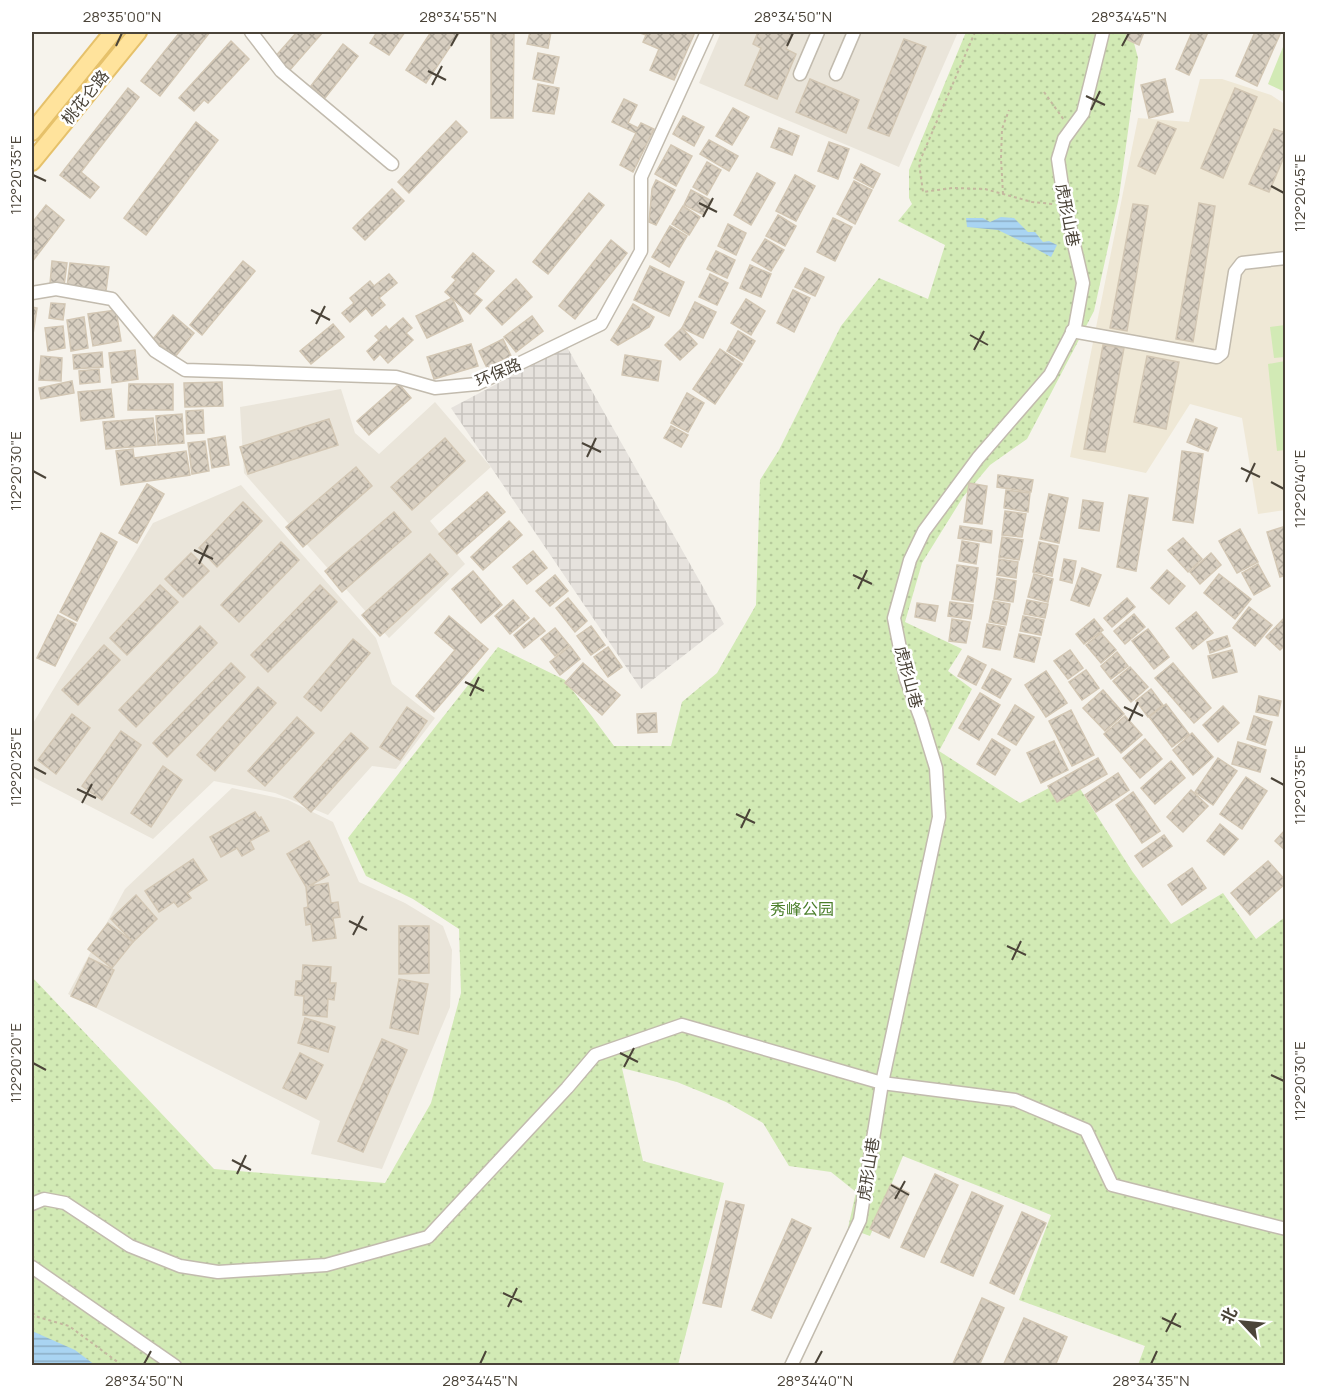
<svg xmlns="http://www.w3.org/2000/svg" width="1317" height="1397" font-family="Manrope,'Noto Sans SC',sans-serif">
<defs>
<pattern id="industrial-grid" width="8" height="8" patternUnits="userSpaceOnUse" patternTransform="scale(1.5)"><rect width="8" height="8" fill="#e6e2dd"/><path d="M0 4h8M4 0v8" fill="none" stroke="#c7c3be"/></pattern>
<pattern id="grass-dots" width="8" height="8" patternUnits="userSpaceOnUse" patternTransform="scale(1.5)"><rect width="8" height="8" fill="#d2eab5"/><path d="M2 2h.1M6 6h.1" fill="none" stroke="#b6ca9c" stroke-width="1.8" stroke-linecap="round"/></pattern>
<pattern id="water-rules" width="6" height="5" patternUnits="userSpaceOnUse" patternTransform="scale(1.5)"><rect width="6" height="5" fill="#a9d4f2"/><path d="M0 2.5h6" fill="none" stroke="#8caec5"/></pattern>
<pattern id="building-cross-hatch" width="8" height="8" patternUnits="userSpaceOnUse" patternTransform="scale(1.5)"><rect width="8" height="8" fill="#d8cfc1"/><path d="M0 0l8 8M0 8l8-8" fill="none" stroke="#b1aa9e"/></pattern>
</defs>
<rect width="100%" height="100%" fill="#f6f3ec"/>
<g fill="#eae5da">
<path d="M721,32H958L899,167L699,83Z"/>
<path d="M341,389L355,433L379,454L435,402L491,467L430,521L465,564L389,638L244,473L240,407Z"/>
<path d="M241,485L376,638L392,684L435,718L396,769L372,766L328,815L275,793L214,781L153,839L33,777L32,725L153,523Z"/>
<path d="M232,788L288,800L333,822L359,882L405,903L443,926L452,950L450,1007L382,1169L311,1154L320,1121L68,994L125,889Z"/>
</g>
<path fill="url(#industrial-grid)" d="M567,347L724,624L641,689L451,408Z"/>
<path fill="#efe8d6" d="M1200,79H1222L1271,95L1286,105L1285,510L1258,514L1242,418L1190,404L1146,473L1070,457L1138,118L1189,122Z"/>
<path fill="url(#grass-dots)" d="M966,32H1131L1138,58L1119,197L1094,311L1027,439L990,465L963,497L922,563L905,622L962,649L948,671L972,689L939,751L1020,803L1072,776L1132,871L1171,924L1223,893L1256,939L1285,917V1365H1138L1145,1346L1019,1300L1051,1215L903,1156L870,1236L848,1228L856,1192L831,1172L789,1166L763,1123L726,1102L677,1082L622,1068L643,1161L724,1183L678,1365H32V977L214,1169L385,1183L431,1103L461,993L459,929L413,899L366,876L348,838L498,647L565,680L614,746H671L682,702L717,673L756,605L760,480L779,450L841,326L879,278L928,299L945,245L898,221L912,204L909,198V170Z"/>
<g fill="#d2eab5">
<path d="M1285,42L1286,92H1285L1268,84Z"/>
<path d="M1285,325V357L1274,358L1270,327Z"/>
<path d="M1285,361V450L1277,451L1268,364Z"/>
</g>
<g fill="url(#water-rules)">
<path d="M1001,217L1014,218L1028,232H1035L1043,242L1049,241L1057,245L1051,257L1029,245L998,230L967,227L966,218H983L990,222Z"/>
<path d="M32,1331L75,1350L95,1365H32Z"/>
</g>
<g fill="url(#building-cross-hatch)" stroke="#d3c7b4" stroke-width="1.5">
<path d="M180,32H210L160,96L141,81Z"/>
<path d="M297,32H323L289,71L274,58Z"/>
<path d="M377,32H405L389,55L370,43Z"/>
<path d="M431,32H460L426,83L406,70Z"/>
<path d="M491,32H514L513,118H491Z"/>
<path d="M530,32H551L548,48L527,44Z"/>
<path d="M637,32H695L674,80L650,70L659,49L643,42L646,35Z"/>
<path d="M758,32H794L786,49L796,54L777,99L745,85L761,48L753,44Z"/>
<path d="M1126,32H1144L1139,45L1128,40Z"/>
<path d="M1192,32H1208L1189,75L1176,69Z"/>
<path d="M1255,32H1281L1257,86L1236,76Z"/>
<path d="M904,39L926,47L889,136L868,128Z"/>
<path d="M231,41L249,59L208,103L204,100L194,111L179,98Z"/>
<path d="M343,44L358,56L325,98L311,86Z"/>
<path d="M538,53L559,57L553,83L533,79Z"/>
<path d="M810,79L859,100L846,133L796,112Z"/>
<path d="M1165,79L1173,112L1149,118L1141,85Z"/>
<path d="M538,84L559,88L554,114L533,111Z"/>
<path d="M128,88L139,97L81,172L99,187L90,198L60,175Z"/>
<path d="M1235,88L1257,97L1223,178L1201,168Z"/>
<path d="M624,99L637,105L628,123L638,128L641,123L654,129L633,172L620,165L636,133L612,122Z"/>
<path d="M733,108L749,117L732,145L716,136Z"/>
<path d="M683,116L704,127L694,146L673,134Z"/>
<path d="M456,121L467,132L409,193L398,182Z"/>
<path d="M196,122L218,140L146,235L124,218Z"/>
<path d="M1158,122L1176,129L1155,174L1138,166Z"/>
<path d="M779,128L799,136L792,155L771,147Z"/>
<path d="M1274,129L1286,133V152L1269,192L1249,184Z"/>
<path d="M709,140L738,156L729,171L700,154Z"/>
<path d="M829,142L849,149L838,179L818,171Z"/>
<path d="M671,145L692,156L676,186L655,174Z"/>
<path d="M707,162L721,170L707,195L693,187Z"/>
<path d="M861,164L880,174L873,188L854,178Z"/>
<path d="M757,173L775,183L751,225L734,215Z"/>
<path d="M795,175L815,186L796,221L776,211Z"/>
<path d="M656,180L675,190L656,225L649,222L652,189Z"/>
<path d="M854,181L872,190L855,224L837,214Z"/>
<path d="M392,189L404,201L365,240L353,228Z"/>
<path d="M691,190L712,201L704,215L684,205Z"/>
<path d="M589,193L604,205L548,274L533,262Z"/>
<path d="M1199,203L1215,206L1193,342L1176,339Z"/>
<path d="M1133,204L1148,206L1127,331L1110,328Z"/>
<path d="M46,205L64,220L32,262V223Z"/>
<path d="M683,206L700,217L689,235L672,224Z"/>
<path d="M778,215L796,226L785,246L766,236Z"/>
<path d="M833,218L852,227L835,261L817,252Z"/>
<path d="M728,224L746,233L736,255L718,246Z"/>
<path d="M670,226L687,236L669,267L652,257Z"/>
<path d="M765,239L784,250L771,271L752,260Z"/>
<path d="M611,240L627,253L575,319L559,306Z"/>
<path d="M716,251L735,260L727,278L707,269Z"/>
<path d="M473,253L494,271L474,294L482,300L470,314L445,292L456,280L452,277Z"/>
<path d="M52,261L67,263L64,286L50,284Z"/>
<path d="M243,261L255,271L202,335L190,325Z"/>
<path d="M70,263L109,267L106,291L67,287Z"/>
<path d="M750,265L771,274L761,297L740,288Z"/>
<path d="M650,266L684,282L669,316L634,300Z"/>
<path d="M805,268L824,277L815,296L795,287Z"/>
<path d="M389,274L397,283L379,298L385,305L372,316L366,308L350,322L342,313L354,303L350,298L370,281L374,286Z"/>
<path d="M710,274L728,283L717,305L699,297Z"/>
<path d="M516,279L532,297L502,325L486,308Z"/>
<path d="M793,290L810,298L794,332L777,323Z"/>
<path d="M452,298L463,321L427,338L416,316Z"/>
<path d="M746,299L765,311L751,335L731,323Z"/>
<path d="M695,302L716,312L703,338L682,328Z"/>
<path d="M51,303L65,304L63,320L49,318Z"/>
<path d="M633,304L654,317L649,327L618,345L611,340Z"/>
<path d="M32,307L37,308L32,341Z"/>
<path d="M116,310L121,341L93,346L88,314Z"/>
<path d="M173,315L194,333L175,357L153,339Z"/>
<path d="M532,316L543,331L516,352L504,337Z"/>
<path d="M84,317L88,348L71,351L67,320Z"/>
<path d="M403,318L412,328L406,333L413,340L388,363L380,354L374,360L367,351L379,340L375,336L386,326L389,330Z"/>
<path d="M333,324L344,337L311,364L300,351Z"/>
<path d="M63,326L65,348L48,351L45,328Z"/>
<path d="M682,328L697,344L680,360L665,345Z"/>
<path d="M738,331L755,341L743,361L727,351Z"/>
<path d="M503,339L511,356L487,368L479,351Z"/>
<path d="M471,344L478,366L434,379L427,357Z"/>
<path d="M1103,345L1124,348L1105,452L1084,449Z"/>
<path d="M720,349L742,364L715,404L693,389Z"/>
<path d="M135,350L138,379L112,383L109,353Z"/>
<path d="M102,352L103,367L74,369L73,355Z"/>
<path d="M625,355L661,361L658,381L622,375Z"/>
<path d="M41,356L62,358L61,381L39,380Z"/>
<path d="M1147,356L1179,362L1166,429L1134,422Z"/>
<path d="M99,369L100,382L80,384L79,371Z"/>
<path d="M72,381L74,393L41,399L39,388Z"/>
<path d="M222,382L223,406L185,407L184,383Z"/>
<path d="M129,384H173V410H128Z"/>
<path d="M399,384L411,398L369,435L357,421Z"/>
<path d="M111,389L114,417L81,421L78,392Z"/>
<path d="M687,393L704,403L688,432L671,423Z"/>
<path d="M203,410L204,433L187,434L186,411Z"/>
<path d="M182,414L184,443L158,445L156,416Z"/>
<path d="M153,418L156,445L106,449L103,422Z"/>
<path d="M329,419L338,445L248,474L240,447Z"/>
<path d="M1196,419L1217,428L1208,451L1187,442Z"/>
<path d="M671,426L688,435L681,447L664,438Z"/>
<path d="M225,436L229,465L212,468L208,439Z"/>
<path d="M445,438L465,461L412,510L391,487Z"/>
<path d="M205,441L209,471L192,474L188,443Z"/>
<path d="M133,449L134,458L186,451L190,475L121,485L116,451Z"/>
<path d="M1182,451L1203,454L1193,523L1173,520Z"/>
<path d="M356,467L372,486L303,547L286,527Z"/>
<path d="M998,475L1033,480L1031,492L997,487Z"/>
<path d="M969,483L987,486L982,524L964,522Z"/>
<path d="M147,484L164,494L137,543L119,533Z"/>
<path d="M1006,490L1030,493L1028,512L1004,508Z"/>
<path d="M487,492L505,512L457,554L439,534Z"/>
<path d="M1049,494L1068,498L1059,543L1040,539Z"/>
<path d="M1129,495L1148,498L1136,571L1117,567Z"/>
<path d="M1083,500L1103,503L1099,531L1079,528Z"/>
<path d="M243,502L262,521L217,567L199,548Z"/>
<path d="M1005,511L1026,514L1022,537L1002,535Z"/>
<path d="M394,512L411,532L342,592L325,571Z"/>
<path d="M509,521L522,535L483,570L471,557Z"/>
<path d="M960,526L992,531L991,543L958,538Z"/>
<path d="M1286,526V575L1280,577L1267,532Z"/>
<path d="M1240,529L1258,562L1237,573L1219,541Z"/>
<path d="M101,533L117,542L77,621L60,612Z"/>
<path d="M1002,537L1023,540L1019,560L999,557Z"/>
<path d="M1183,538L1202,559L1188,572L1168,550Z"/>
<path d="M962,541L979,544L976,564L959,561Z"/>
<path d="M281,542L299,560L239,622L221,605Z"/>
<path d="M1039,542L1058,546L1052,576L1033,572Z"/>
<path d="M533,551L547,568L527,584L513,567Z"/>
<path d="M191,553L209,571L183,597L165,579Z"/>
<path d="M1211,553L1221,565L1200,584L1190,572Z"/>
<path d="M430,554L448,574L380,636L362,615Z"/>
<path d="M999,559L1018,562L1016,578L997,575Z"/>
<path d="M1064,559L1076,561L1072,583L1060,580Z"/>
<path d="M1258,564L1270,586L1254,595L1242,573Z"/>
<path d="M957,565L978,568L973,602L952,599Z"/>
<path d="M1082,568L1101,575L1089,606L1071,600Z"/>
<path d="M1167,570L1185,586L1169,604L1151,588Z"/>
<path d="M473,571L502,605L481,623L452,589Z"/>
<path d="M1034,574L1053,579L1048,602L1028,597Z"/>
<path d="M1219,574L1251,599L1235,619L1204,593Z"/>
<path d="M555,575L568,591L550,606L536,591Z"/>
<path d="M997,578L1016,581L1013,602L994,599Z"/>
<path d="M160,585L178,602L127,655L110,638Z"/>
<path d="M320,585L337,602L268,672L251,655Z"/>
<path d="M568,598L587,621L575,632L556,608Z"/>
<path d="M1127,598L1135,607L1112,627L1104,618Z"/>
<path d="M513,600L529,618L510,634L495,616Z"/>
<path d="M1027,600L1048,604L1045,618L1024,614Z"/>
<path d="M993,601L1010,604L1006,625L989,622Z"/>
<path d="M950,602L973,605L971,619L948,616Z"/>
<path d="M917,603L938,606L935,621L915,617Z"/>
<path d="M1249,607L1272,625L1255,646L1233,628Z"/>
<path d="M1196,612L1213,633L1193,649L1176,628Z"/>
<path d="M1134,614L1145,627L1125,644L1114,631Z"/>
<path d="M58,615L76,624L55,666L37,658Z"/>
<path d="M449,616L488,649L434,712L416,696L455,650L435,633Z"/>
<path d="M1023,616L1044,620L1041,635L1020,631Z"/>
<path d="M1286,616V644L1280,650L1266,637Z"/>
<path d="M534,618L545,631L524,648L514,635Z"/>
<path d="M952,619L970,622L966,643L949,641Z"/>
<path d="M1094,619L1103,630L1084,644L1076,634Z"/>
<path d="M987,624L1005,627L1000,650L983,647Z"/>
<path d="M200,626L217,643L136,727L119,710Z"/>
<path d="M591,626L605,645L591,655L577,636Z"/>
<path d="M555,628L569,645L555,656L541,639Z"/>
<path d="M1148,629L1169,657L1154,669L1132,641Z"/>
<path d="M1101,633L1116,650L1101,663L1086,645Z"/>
<path d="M1019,634L1040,638L1034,662L1014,657Z"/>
<path d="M1227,636L1230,646L1210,653L1207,642Z"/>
<path d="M353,639L370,653L321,711L304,697Z"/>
<path d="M104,645L120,660L78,705L62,690Z"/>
<path d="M570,646L580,659L560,675L550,662Z"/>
<path d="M608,647L622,667L608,677L594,657Z"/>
<path d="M1070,650L1083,668L1068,679L1054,661Z"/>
<path d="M1232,650L1237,672L1213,678L1208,656Z"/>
<path d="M1117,652L1128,666L1111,679L1101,666Z"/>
<path d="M968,656L986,665L976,685L958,676Z"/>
<path d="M231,663L245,677L167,757L153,743Z"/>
<path d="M583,663L620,695L602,715L565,683Z"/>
<path d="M1173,663L1211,708L1194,723L1155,678Z"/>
<path d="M1130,667L1148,687L1131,702L1113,681Z"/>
<path d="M992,669L1011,679L1000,698L982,688Z"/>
<path d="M1086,670L1099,688L1082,700L1069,682Z"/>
<path d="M1046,671L1067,703L1046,717L1025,685Z"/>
<path d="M258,687L276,703L215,771L197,755Z"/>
<path d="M1151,689L1163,705L1148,717L1136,701Z"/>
<path d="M1103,690L1124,714L1105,731L1083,708Z"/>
<path d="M980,693L1000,705L979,740L959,728Z"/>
<path d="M1259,696L1281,701L1278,716L1256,712Z"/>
<path d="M1166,704L1189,734L1172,747L1149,717Z"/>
<path d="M1015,705L1034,717L1016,745L998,734Z"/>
<path d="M1223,706L1239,723L1218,742L1203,725Z"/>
<path d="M407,707L427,721L400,760L380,747Z"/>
<path d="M1071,710L1094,755L1072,766L1049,721Z"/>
<path d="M656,713L657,732L638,733L637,714Z"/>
<path d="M72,714L90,728L56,774L38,760Z"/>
<path d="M1125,716L1142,735L1121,753L1104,734Z"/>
<path d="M1254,716L1272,722L1265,745L1247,739Z"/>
<path d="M297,717L314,733L265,786L248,771Z"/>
<path d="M121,731L141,745L102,800L82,786Z"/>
<path d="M351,733L368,748L311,812L294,797Z"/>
<path d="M1192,733L1213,757L1193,775L1173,750Z"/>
<path d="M992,739L1010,750L995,775L977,764Z"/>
<path d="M1145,739L1162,759L1140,778L1123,758Z"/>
<path d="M1054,741L1068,770L1041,783L1027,753Z"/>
<path d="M1238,742L1266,750L1260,772L1232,764Z"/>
<path d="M1098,758L1107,774L1057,802L1048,786Z"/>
<path d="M1218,758L1237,771L1213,805L1195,792Z"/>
<path d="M1171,761L1185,778L1155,804L1141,788Z"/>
<path d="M163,766L182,780L151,827L131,813Z"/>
<path d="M1118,773L1129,790L1096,812L1085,795Z"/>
<path d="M1246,777L1267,791L1242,829L1220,814Z"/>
<path d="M1191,790L1208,806L1183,832L1167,817Z"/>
<path d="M1133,792L1160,831L1142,843L1116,805Z"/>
<path d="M255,812L259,818L261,817L269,831L250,841L254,849L242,856L237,848L221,857L210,837Z"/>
<path d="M1220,824L1238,839L1224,855L1207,841Z"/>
<path d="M1286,829V851L1275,841Z"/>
<path d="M1164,835L1172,846L1143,867L1135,856Z"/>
<path d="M309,841L329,875L309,886L328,883L331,903L338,902L340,917L333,918L336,938L313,941L311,924L306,925L304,908L308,907L306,887L287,854Z"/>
<path d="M193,859L207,880L187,893L191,898L178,907L174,902L159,912L145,891Z"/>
<path d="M1268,861L1286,881V883L1250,915L1231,893Z"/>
<path d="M1192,868L1206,888L1182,905L1168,885Z"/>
<path d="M136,895L157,919L133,942L111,919Z"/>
<path d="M108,923L133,942L112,968L88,949Z"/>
<path d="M399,926H429V973L399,974Z"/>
<path d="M89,958L114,970L96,1007L71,996Z"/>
<path d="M303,965L331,967L330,983H336L334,1000L328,999L327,1017L303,1015L304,996L295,995L296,981H302Z"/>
<path d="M399,979L428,984L418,1034L390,1028Z"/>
<path d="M305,1018L335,1027L328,1052L298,1043Z"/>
<path d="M382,1039L407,1050L363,1152L338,1141Z"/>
<path d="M300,1053L323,1065L306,1099L283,1088Z"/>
<path d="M935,1174L958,1185L924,1257L901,1247Z"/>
<path d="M891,1184L909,1193L889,1238L870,1229Z"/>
<path d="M972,1192L1003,1206L973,1276L941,1262Z"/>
<path d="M726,1201L744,1205L721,1307L703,1303Z"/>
<path d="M1022,1212L1046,1223L1014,1294L990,1283Z"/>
<path d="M792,1219L811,1228L771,1318L752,1310Z"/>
<path d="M982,1298L1004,1308L979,1366H952Z"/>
<path d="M1024,1318L1067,1337L1055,1366H1003Z"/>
</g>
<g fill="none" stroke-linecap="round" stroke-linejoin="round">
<g stroke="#c2bbae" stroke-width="15">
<g id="minor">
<path d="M251,32L281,71L392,164"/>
<path d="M800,74L818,32"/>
<path d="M836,74L854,32"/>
<path d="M32,293L56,289L112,299L155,351L185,370L396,377L435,388L477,384L601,324L641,251V177L707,32"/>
<path d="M1072,331L1217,357L1222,353L1235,272L1242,263L1286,258"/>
<path d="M32,1204L44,1199L65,1203L130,1246L180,1266L218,1272L326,1265L428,1237L567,1088L595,1055L682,1025L882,1083L1015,1100L1086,1130L1112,1185L1286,1229"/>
<path d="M32,1267L175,1366"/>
<path d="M791,1366L860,1220L882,1083L939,817L936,768L921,719L906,679L894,618L910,560L924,531L978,458L1050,375L1075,327L1083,283L1065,206L1058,159L1064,139L1083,113L1103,32"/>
</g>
</g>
<g stroke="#e6c16a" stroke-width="20">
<g id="major">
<path d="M32,132L113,32"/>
<path d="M32,162L138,32"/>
</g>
</g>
<g stroke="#c4b79f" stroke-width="2" stroke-dasharray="3 3" stroke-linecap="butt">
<path d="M975,32L919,163L923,192L952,188L985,189L1032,202L1053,204"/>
<path d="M1044,92L1064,120"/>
<path d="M1003,194L1001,158L1002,129L1009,110"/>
<path d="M32,1313L38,1317L69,1326L123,1366"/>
</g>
<use href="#minor" stroke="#fff" stroke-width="12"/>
<use href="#major" stroke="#ffe39c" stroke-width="16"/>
</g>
<path fill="none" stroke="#4b4439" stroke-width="2" d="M116,46L122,33M451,46L458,33M787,46L793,33M1122,46L1129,33M428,71L446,80M432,85L442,66M1086,96L1105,105M1091,110L1100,91M33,175L46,181M1271,186L1284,193M699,203L717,212M703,217L713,198M311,310L330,320M316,324L325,306M970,335L988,345M974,350L984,331M582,443L601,452M587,457L596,438M1241,468L1260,477M33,471L46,478M1246,482L1255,463M1271,482L1284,489M194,550L213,559M199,564L208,545M853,575L872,584M858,589L867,570M465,682L484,691M470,696L479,677M1124,707L1143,716M1129,721L1138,702M33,767L46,774M1271,778L1284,785M77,789L96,798M82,803L92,784M736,814L755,823M741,828L750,809M349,921L367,930M353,935L363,916M1007,946L1026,955M1012,960L1021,941M620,1053L638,1062M33,1063L46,1070M624,1067L634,1048M1271,1075L1284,1081M232,1160L251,1170M237,1174L246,1155M891,1185L909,1195M895,1199L905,1181M503,1293L522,1302M508,1307L517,1288M1162,1318L1181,1327M1166,1332L1176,1313M144,1364L151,1351M480,1364L486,1351M815,1364L822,1351M1151,1364L1157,1351"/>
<g text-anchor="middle" stroke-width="5" stroke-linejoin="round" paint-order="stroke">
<g font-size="16" fill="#4b4439" stroke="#fff">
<text transform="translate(85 97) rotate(-51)" y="6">桃花仑路</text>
<text transform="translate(1068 215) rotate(79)" y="6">虎形山巷</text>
<text transform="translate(498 372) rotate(-23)" y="6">环保路</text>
<text transform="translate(909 677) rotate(75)" y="6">虎形山巷</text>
<text transform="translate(868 1169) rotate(-81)" y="6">虎形山巷</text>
</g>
<g font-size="16" fill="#4a7f2a" stroke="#fff">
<text x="802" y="915">秀峰公园</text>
</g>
</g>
<rect width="1317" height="1397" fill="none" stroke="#ffffff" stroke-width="66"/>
<g transform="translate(1242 1322) rotate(296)" stroke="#ffffff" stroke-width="4.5" paint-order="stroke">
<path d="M0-4.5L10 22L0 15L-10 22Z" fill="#4b4439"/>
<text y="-9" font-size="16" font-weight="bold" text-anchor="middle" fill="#4b4439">北</text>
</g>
<rect x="33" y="33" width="1251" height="1331" fill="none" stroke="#4b4439" stroke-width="2"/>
<g font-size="15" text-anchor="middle" fill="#4b4439">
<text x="122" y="22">28°35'00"N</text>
<text x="458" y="22">28°34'55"N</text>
<text x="793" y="22">28°34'50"N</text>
<text x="1129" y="22">28°34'45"N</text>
<text transform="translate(16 175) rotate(-90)" y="5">112°20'35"E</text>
<text transform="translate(1300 193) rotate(-90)" y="5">112°20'45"E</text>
<text transform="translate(16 471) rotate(-90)" y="5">112°20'30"E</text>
<text transform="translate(1300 489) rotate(-90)" y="5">112°20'40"E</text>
<text transform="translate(16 767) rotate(-90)" y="5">112°20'25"E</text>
<text transform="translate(1300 785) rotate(-90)" y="5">112°20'35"E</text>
<text transform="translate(16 1063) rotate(-90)" y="5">112°20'20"E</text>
<text transform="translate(1300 1081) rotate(-90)" y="5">112°20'30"E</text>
<text x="144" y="1386">28°34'50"N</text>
<text x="480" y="1386">28°34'45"N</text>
<text x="815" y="1386">28°34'40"N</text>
<text x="1151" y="1386">28°34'35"N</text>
</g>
</svg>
